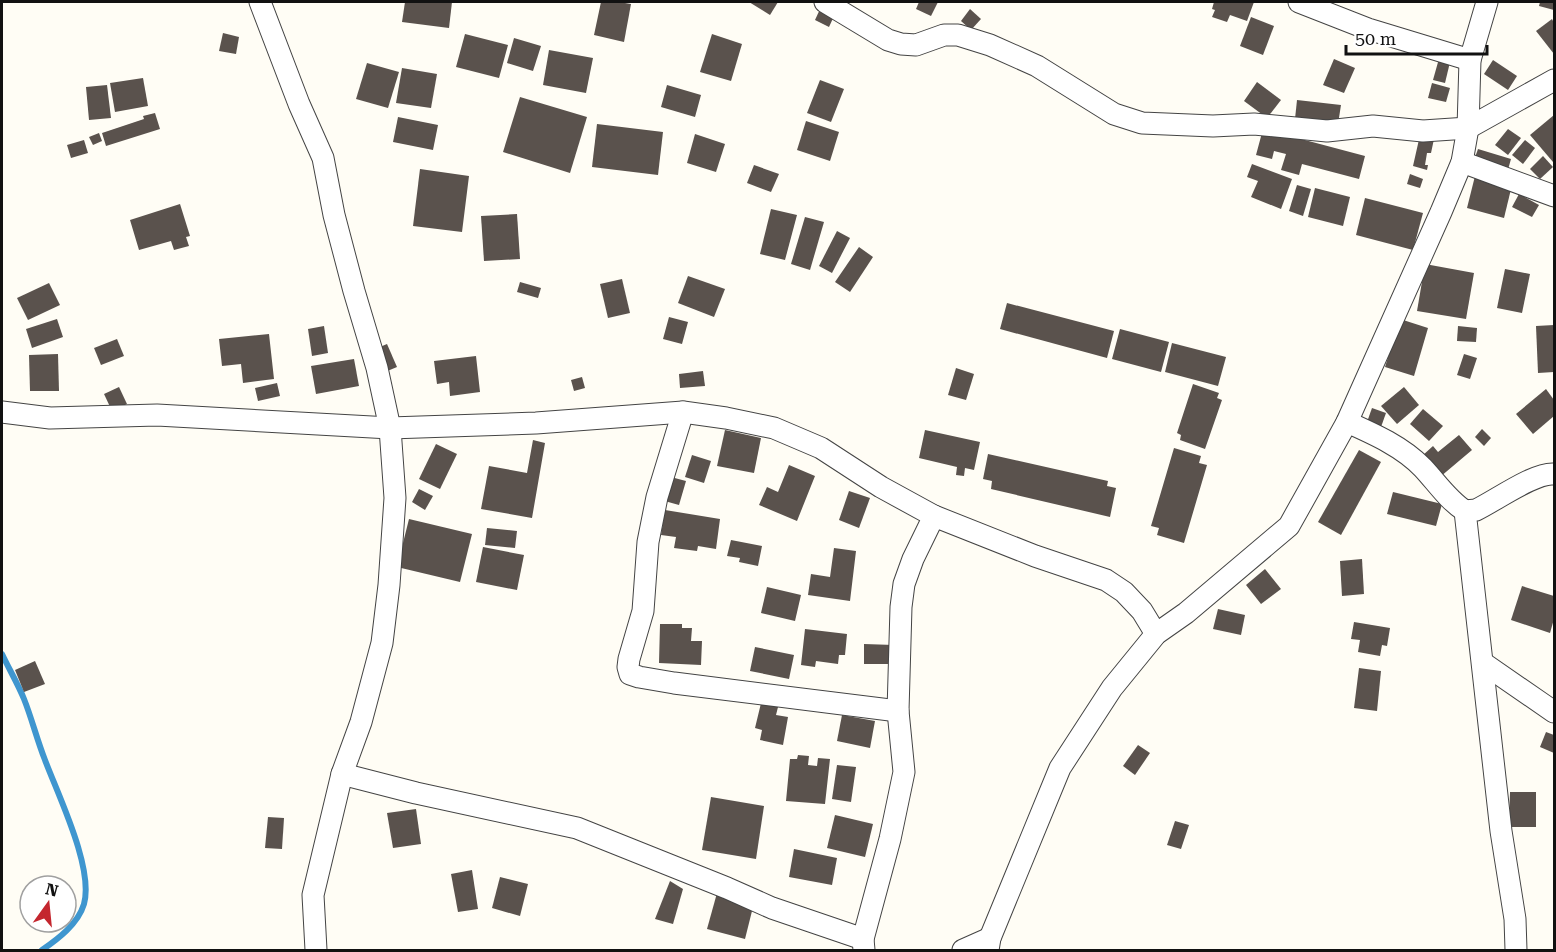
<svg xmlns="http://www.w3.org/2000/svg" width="1556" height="952" font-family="'Roboto Serif',serif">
<rect width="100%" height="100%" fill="#fffdf5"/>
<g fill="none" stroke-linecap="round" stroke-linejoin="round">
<path stroke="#3f96cf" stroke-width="6" d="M2,654C9,669 18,684 24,699C32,719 37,740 45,760C58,795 94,868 84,904C78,924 58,939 42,950"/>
</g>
<g fill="#5a524d">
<path d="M405,2H452L449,28L402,22Z"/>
<path d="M601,2H619L631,4L624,42L594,35Z"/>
<path d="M749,2H778L770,15Z"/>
<path d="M919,2H938L931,16L916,9Z"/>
<path d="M1214,2H1254L1247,21L1230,15L1227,22L1212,17L1215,10L1212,9Z"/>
<path d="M1540,2H1554V10L1539,6Z"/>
<path d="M821,7L835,14L829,27L815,20Z"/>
<path d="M970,9L981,19L971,30L961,21Z"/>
<path d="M1251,17L1274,26L1263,55L1240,46Z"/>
<path d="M1552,19L1554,23V54L1536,31Z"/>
<path d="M223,33L239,37L236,54L219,51Z"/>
<path d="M465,34L508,45L499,78L456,67Z"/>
<path d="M712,34L742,44L731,81L700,72Z"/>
<path d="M514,38L541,46L533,71L507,63Z"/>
<path d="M549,50L593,58L586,93L543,85Z"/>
<path d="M1440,55L1451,58L1445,83L1433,80Z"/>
<path d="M1334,59L1355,68L1344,93L1323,85Z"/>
<path d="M1493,60L1517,76L1508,90L1484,74Z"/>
<path d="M367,63L399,72L388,108L356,99Z"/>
<path d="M402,68L437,74L431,108L396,103Z"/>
<path d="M143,78L148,106L115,112L110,83Z"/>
<path d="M820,80L844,89L831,122L807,113Z"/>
<path d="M1257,82L1281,100L1267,118L1244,101Z"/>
<path d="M1432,83L1450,88L1446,102L1428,98Z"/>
<path d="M107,85L111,118L89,120L86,87Z"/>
<path d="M667,85L701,95L695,117L661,107Z"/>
<path d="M520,97L587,117L570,173L503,152Z"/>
<path d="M1297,100L1341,105L1338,124L1295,119Z"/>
<path d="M155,113L160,129L106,146L102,133L144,119L143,116Z"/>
<path d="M1554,115V161L1553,162L1530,135Z"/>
<path d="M398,117L438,125L433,150L393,142Z"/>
<path d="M806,121L839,132L830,161L797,150Z"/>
<path d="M597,124L663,132L658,175L592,167Z"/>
<path d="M1263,129L1365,156L1359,179L1302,164L1299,175L1281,170L1286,154L1274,151L1272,159L1256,155Z"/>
<path d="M1508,129L1521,138L1508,155L1495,145Z"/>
<path d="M99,133L102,141L93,145L89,137Z"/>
<path d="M695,134L725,144L716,172L687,163Z"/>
<path d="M1420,135L1434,139L1431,153H1427L1425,165H1428L1427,170L1413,166Z"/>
<path d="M84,140L88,153L71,158L67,145Z"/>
<path d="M1525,140L1535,148L1523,164L1512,155Z"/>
<path d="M1478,149L1511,159L1507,173L1473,163Z"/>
<path d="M1543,156L1553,167L1540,179L1530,169Z"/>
<path d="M1252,164L1292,179L1281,209L1251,197L1258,181L1247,177Z"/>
<path d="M754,165L779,174L771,192L747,183Z"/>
<path d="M420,169L469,176L462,232L413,226Z"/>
<path d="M1410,174L1423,179L1420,188L1407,184Z"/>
<path d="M1475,176L1512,185L1504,218L1467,208Z"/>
<path d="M1297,185L1311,189L1303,216L1289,211Z"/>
<path d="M1315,188L1350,197L1343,226L1308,217Z"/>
<path d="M1519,194L1539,205L1532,217L1512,207Z"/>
<path d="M1365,198L1423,213L1413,250L1356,235Z"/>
<path d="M180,204L190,236L186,237L189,246L174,250L171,241L139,250L130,220Z"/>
<path d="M771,209L797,215L785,260L760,254Z"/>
<path d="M517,214L520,259L484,261L481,216Z"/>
<path d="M805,217L824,222L810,270L791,264Z"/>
<path d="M837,231L850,238L832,273L819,266Z"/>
<path d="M859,247L873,257L850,292L835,282Z"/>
<path d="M1425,264L1474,273L1466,319L1417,311Z"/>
<path d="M1505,269L1530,274L1522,313L1497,308Z"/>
<path d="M688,276L725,289L714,317L678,303Z"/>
<path d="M622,279L630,313L608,318L600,284Z"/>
<path d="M520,282L541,288L538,298L517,292Z"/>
<path d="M49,283L60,305L28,320L17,298Z"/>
<path d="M1007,303L1114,331L1107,358L1000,329Z"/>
<path d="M669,317L688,322L682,344L663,339Z"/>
<path d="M57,319L63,337L32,348L26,329Z"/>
<path d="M1400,319L1428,328L1414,376L1385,367Z"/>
<path d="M1554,325V372L1538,373L1536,326Z"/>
<path d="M324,326L328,353L312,356L308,329Z"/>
<path d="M1458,326L1477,328L1476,342L1457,341Z"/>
<path d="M1120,329L1169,342L1161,372L1112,359Z"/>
<path d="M269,334L274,379L243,383L241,364L222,366L219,339Z"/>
<path d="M117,339L124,356L101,365L94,348Z"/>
<path d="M1172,343L1226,357L1218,386L1165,372Z"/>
<path d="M387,344L397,367L385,372L375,349Z"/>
<path d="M58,354L59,391H30L29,355Z"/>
<path d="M1464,354L1477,358L1470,379L1457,375Z"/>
<path d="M476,356L480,392L450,396L449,382L437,384L434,361Z"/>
<path d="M354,359L359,386L316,394L311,366Z"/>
<path d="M956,368L974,374L966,400L948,395Z"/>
<path d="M703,371L705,386L680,388L679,374Z"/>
<path d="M582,377L585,388L574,391L571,380Z"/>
<path d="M277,383L280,396L258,401L255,388Z"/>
<path d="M1193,384L1219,393L1217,398L1222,400L1205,449L1180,440L1181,435L1177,433Z"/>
<path d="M119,387L127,404L112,411L104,394Z"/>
<path d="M1404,387L1419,405L1397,424L1381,406Z"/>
<path d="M1546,389L1554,400V416L1533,434L1516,414Z"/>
<path d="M1372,408L1386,413L1381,427L1367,422Z"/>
<path d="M1423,409L1443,426L1429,441L1410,424Z"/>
<path d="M1482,429L1491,438L1484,446L1475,437Z"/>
<path d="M725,430L761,438L754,473L717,466Z"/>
<path d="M925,430L980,442L974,470L965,468L964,476L956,475L957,467L919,458Z"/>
<path d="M1459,435L1472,450L1440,477L1422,456L1433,446L1438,452Z"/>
<path d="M533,440L545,443L532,518L481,509L489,466L527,473Z"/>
<path d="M436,444L457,454L440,489L419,479Z"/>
<path d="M1174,448L1201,456L1199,463L1207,465L1184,543L1157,535L1159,528L1151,526Z"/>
<path d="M1359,450L1381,462L1341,535L1318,522Z"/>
<path d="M988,454L1108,481L1107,486L1116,488L1110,517L991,489L992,481L983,479Z"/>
<path d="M692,455L711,461L704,483L685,477Z"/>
<path d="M789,465L815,476L797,521L759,505L767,487L778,492Z"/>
<path d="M667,476L686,481L679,505L661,500Z"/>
<path d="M419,489L433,496L425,510L412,502Z"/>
<path d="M849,491L870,498L859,528L839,520Z"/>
<path d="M1393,492L1442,504L1436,526L1387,514Z"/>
<path d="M665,510L720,519L716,549L698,546L697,551L674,548L676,537L661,535Z"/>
<path d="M409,519L472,534L460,582L397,567Z"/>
<path d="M487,528L517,531L515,548L485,545Z"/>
<path d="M731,540L762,546L758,566L739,562L740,558L727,556Z"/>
<path d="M483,547L524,555L517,590L476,582Z"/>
<path d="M834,548L856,551L850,601L808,595L811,574L830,577Z"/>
<path d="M1362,559L1364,594L1342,596L1340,561Z"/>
<path d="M1265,569L1281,589L1261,604L1246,585Z"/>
<path d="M1522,586L1554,596V619L1550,633L1511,620Z"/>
<path d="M767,587L801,595L795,621L761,613Z"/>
<path d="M1218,609L1245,615L1241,635L1213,629Z"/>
<path d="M1354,622L1390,628L1387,646L1382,645L1380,656L1358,652L1360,640L1351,639Z"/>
<path d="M660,624H682V628H692L691,641H702L701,665L659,663Z"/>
<path d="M805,629L847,634L845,655H839L838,664L816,661L815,667L801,665Z"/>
<path d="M864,644L894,645L893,664H864Z"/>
<path d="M755,647L794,655L789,679L750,671Z"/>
<path d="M35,661L45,684L24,692L15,670Z"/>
<path d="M1359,668L1381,671L1377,711L1354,708Z"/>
<path d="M762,699L779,703L776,715L788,717L783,745L760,740L762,730L755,728Z"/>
<path d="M842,715L875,721L870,748L837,741Z"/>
<path d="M1546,732L1554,735V753L1540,747Z"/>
<path d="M1138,745L1150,753L1135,775L1123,766Z"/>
<path d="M798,755L809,756L808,765L817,766L818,758L830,759L825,804L786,801L790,759H797Z"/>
<path d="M837,765L856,767L851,802L832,799Z"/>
<path d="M1510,792H1536V827H1509Z"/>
<path d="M711,797L764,806L756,859L702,850Z"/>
<path d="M416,809L421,844L393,848L387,813Z"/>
<path d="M835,815L873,824L865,857L827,848Z"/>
<path d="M268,817L284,818L282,849L265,848Z"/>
<path d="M1175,821L1189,825L1181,849L1167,845Z"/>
<path d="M794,849L837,858L832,885L789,877Z"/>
<path d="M472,870L478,909L458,912L451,874Z"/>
<path d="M500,877L528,884L520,916L492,908Z"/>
<path d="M670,881L683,889L673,924L655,919Z"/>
<path d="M717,893L754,903L745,939L707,929Z"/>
</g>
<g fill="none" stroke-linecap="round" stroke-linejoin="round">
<g stroke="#444" stroke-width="23">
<g id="street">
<path d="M260,2L299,104L323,158L334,215L354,291L377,368L390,428L395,498L389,585L382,643L361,722L342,774L313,895L316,950"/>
<path d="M825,2L888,40L901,44L916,45L944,35H958L990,45L1037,66L1114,114L1142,123L1213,126L1254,124L1327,131L1373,126L1423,131L1468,128L1554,80"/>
<path d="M1299,2L1368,29L1470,60"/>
<path d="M1462,162L1554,196"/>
<path d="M2,412L50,418L157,415L390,428L536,423L683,412L726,418L774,428L821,448L881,487L934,516L1035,556L1106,580L1124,592L1142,611L1156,634"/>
<path d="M683,412L657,497L648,542L643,611L629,659L628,667L630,674L639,677L674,683L898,711"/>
<path d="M1347,422C1374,434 1403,447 1423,468C1437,483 1448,500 1465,511L1476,510C1495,501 1535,472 1554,474"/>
<path d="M1465,511L1501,831L1515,919L1516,950"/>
<path d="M1483,663L1554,712"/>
<path d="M342,774L416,793L577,828L727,888L772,908L863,939"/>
<path d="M864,950L863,939L890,839L904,772L898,711L901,607L904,584L913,559L934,516"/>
<path d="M963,950L990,938"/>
<path d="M988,950L990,938L1060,768L1112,688L1156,634L1186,613L1289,526L1347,422L1441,212L1462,162L1468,128L1470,60L1487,2"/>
</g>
</g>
<use href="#street" stroke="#fff" stroke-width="21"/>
</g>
<rect width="1556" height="952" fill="none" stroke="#111111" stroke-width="6"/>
<g transform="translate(48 904) rotate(15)"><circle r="28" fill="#ffffff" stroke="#a0a0a0" stroke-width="1.5"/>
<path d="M0-4.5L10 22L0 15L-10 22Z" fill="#c4262e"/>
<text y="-9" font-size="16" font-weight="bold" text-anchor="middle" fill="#111111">N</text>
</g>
<path d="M1346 45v9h141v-9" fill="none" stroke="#111111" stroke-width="3"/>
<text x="1355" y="45" font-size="18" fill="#111111" stroke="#ffffff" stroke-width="4.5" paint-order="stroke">50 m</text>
</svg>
